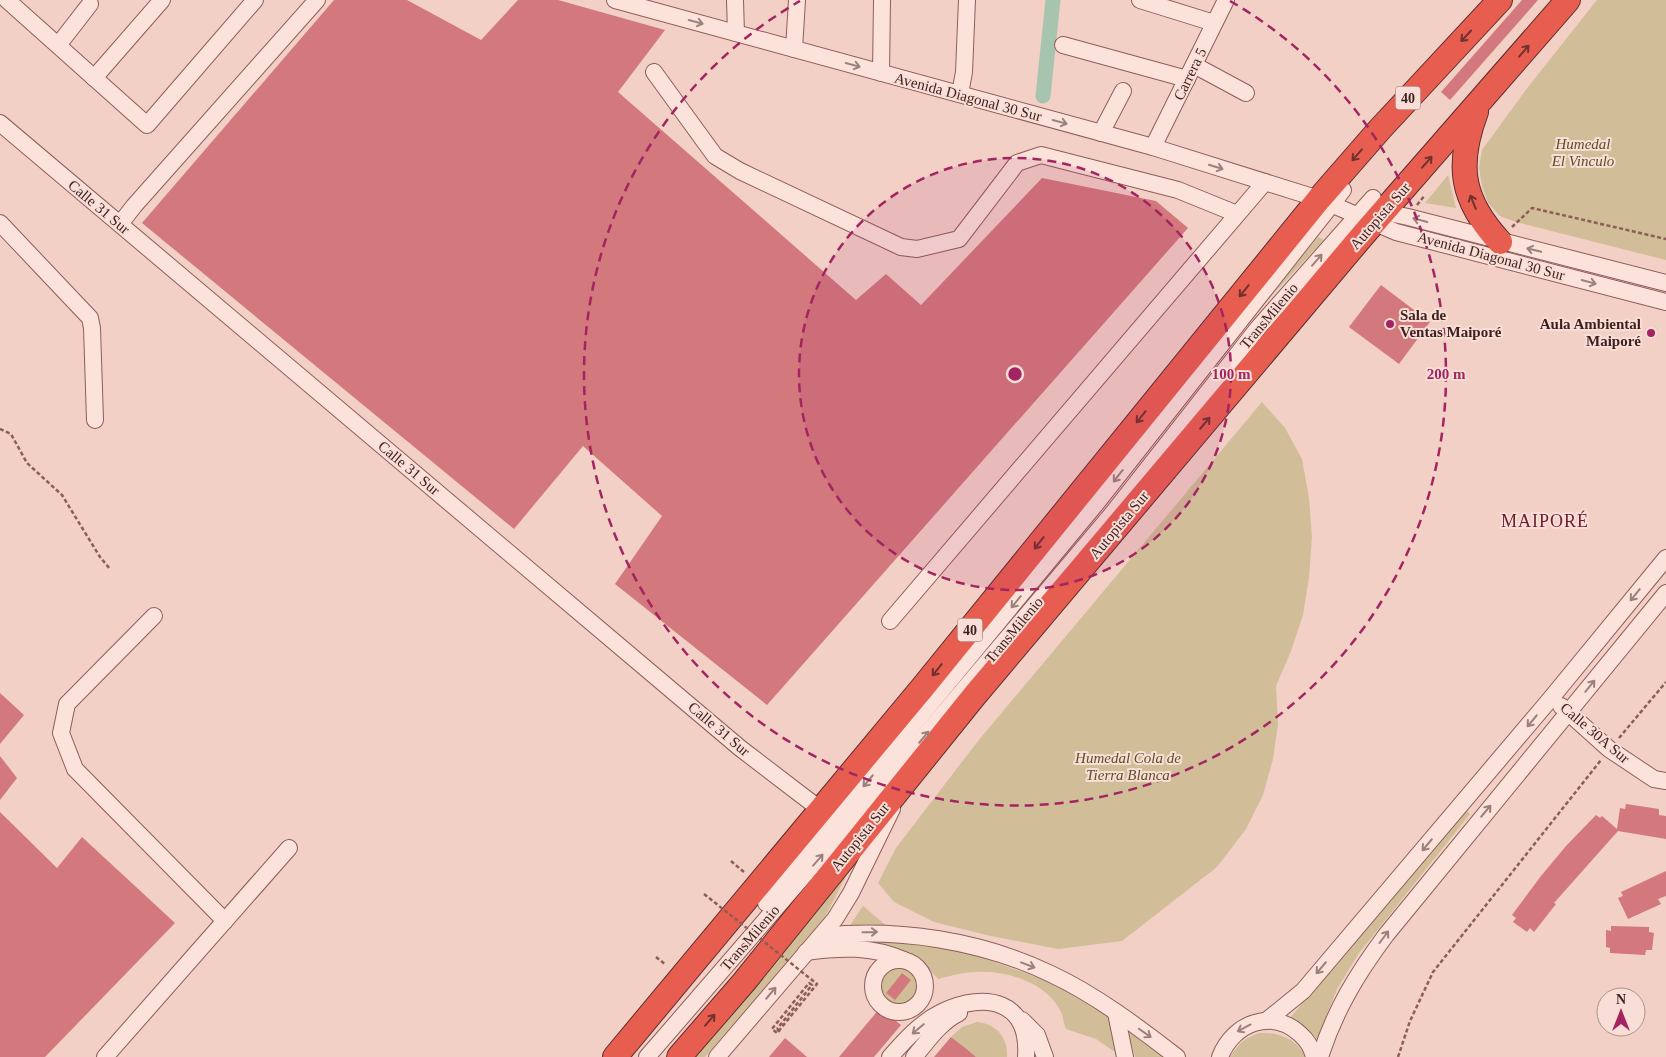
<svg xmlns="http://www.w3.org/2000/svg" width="1666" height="1057" font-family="Georgia,serif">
<rect width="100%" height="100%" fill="#f2d0c5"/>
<g fill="#d1bd98" fill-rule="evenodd">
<path d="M1597,0H1666V260L1516,222L1500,216L1488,203L1482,186L1479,168L1482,150L1528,87Z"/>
<path d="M1448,175L1456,208L1425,203Z"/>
<path d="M1318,237L1324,240L1259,309Z"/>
<path d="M1262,402L1285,428L1302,459L1309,498L1312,537L1309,577L1303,615L1291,651L1276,686L1278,724L1273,759L1263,795L1246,829L1217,867L1122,941L1058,949L991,936L934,922L894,902L878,883L896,848L978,741Z"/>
<path d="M1466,810L1470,814L1359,953L1337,989L1327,1014L1319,1042L1312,1033L1289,1019Z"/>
<path d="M847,874L825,917L705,1057H693Z"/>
<path d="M863,906L887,926L867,924L849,927Z"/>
<path d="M867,942H921L969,953L1047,981L1108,1015L1118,1054L1096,1039L1066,1029C1064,1024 1063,1019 1062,1014C1049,983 1007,970 976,972C963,972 950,976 938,979C915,950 901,950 867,942Z"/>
<path d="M896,967C927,966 925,1007 897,1005C891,1004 885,1000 882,994C876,982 884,971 896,967ZM902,973L911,980L894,999L886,993Z"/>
<path d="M977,1022C996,1024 1008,1037 1007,1057H976L951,1037L962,1027Z"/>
<path d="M1127,1027L1168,1057H1135Z"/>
<path d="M1259,1033C1278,1032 1297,1038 1305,1057H1230C1238,1044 1245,1038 1259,1033Z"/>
</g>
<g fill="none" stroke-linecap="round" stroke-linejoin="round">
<path stroke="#a7c5ae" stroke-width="15" d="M1043,96L1053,0"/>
</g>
<g fill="#d3787d">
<path d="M334,0H407L481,40L518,0H558L665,30L618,92L856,300L886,274L921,305L1042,178L1156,201L1188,228L767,705L615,584L662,516L583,446L514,529L142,223Z"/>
<path d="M1522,0H1538L1450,100L1441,92Z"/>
<path d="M1381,285L1430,322L1399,364L1349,327Z"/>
<path d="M0,693L24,715L0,744Z"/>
<path d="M0,756L17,778L0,800Z"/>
<path d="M1626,804L1659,809V815L1666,816V839L1618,831L1554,903L1556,904L1534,932L1530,928L1527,932L1513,922L1516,918L1512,915L1541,876L1566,846L1596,815L1600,818L1602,816L1617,829L1620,808L1625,809Z"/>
<path d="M0,812L57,868L82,837L175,923L45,1057H0Z"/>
<path d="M1666,871V896L1658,899L1661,904L1628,919L1618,898L1623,896L1621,892Z"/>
<path d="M1611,926L1649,927V932L1654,933L1652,950H1646L1645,955L1610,953V948L1606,947V930L1611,931Z"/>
<path d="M902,973L911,980L895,1000L886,993Z"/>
<path d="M880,1008L901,1025L874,1057H839Z"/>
<path d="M951,1037L964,1047L976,1057H934Z"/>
<path d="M785,1038L792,1044L807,1057H769Z"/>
</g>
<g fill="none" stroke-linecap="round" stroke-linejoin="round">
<g stroke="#8f5d59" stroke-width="18">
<g id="minor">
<path d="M7,0L147,125L255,0"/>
<path d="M615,0L1153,147L1319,199L1396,232L1666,302"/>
<path d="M735,0L736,33"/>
<path d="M1140,0L1214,23"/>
<path d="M59,44L90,4"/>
<path d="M1063,45L1187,79"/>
<path d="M794,49L797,0"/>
<path d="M1194,65L1246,93"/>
<path d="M654,72L715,156L740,171L901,247L917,249L959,239L1017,163L1041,155L1178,190L1237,214"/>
<path d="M881,73L882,0"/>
<path d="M94,78L162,0"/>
<path d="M960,94L964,72L967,0"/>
<path d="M0,123L740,748L821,810"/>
<path d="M1101,133L1123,91"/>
<path d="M1153,147L1226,0"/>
<path d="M1375,210L1408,217L1666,283"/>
<path d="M0,223L90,318L92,328L95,420"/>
<path d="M120,224L134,206L317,0"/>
<path d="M154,616L67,704L61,733L75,769L225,921"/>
<path d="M890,621L1265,182"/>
<path d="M1561,706L1609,749L1654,779L1666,781"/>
<path d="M766,903L1095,505L1343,190"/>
<path d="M821,936C899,928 980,940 1051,974C1096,995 1138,1027 1177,1057"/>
<path d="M806,952C840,947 873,946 904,960"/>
<circle cx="899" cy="986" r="26"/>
<path d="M1116,1013L1125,1057"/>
<path d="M1022,1020L1037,1035L1045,1057"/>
<path d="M1266,1021L1303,991L1552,697L1666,558"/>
<path d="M105,1057L289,848"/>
<path d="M647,1057L904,760L1112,514L1258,328L1373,198"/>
<path d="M717,1057L835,919L851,893L892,809"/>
<path d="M890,1057C905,1040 921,1022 942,1012C986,991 1030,1001 1026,1057"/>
<path d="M914,1057C927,1042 940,1022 959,1013"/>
<path d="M1220,1057C1233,1023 1272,1008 1300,1034C1307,1040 1312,1048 1314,1057"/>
<path d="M1320,1057C1335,1010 1357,974 1386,935L1666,593"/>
</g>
</g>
<g stroke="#5d2e2e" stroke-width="26">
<g id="highway">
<path d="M1476,112C1456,165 1461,200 1500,242"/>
<path d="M615,1057L923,687L1319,199L1380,129L1500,0"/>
<path d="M679,1057L744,982L975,695L1363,235L1568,0"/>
</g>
</g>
<g stroke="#8f5d59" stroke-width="2.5" stroke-dasharray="4 2.5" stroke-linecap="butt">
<path d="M1417,205L1425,195"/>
<path d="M1512,227L1532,208L1666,239"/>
<path d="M0,429L11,434L27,463L62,495L100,557L110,569"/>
<path d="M1619,738L1666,682"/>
<path d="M731,861L745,873"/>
<path d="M656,957L666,965"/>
<path d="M777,1029L781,1033"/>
<path d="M1398,1057L1410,1021L1433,972L1601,760"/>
</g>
<use href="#minor" stroke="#fbe2da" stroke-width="16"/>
<use href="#highway" stroke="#e75e51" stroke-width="24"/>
<path stroke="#8f5d59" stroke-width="2.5" stroke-dasharray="4 2.5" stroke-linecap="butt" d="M704,894L817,984L777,1033L772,1029L809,983L812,985L777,1029"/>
</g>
<defs><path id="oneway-shaft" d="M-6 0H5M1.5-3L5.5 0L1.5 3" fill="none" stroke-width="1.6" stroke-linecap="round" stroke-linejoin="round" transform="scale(1.25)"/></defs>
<g stroke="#9c807c">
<use href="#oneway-shaft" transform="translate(696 22) rotate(15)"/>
<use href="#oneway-shaft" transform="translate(853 65) rotate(15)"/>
<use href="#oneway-shaft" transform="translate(1060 122) rotate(15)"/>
<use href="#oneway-shaft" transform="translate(1216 167) rotate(17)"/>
<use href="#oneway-shaft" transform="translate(1420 220) rotate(-165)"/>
<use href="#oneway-shaft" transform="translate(1534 250) rotate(-166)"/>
<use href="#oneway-shaft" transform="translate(1317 260) rotate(-49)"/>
<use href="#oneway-shaft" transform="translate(1589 282) rotate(15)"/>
<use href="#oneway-shaft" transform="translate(1118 476) rotate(128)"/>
<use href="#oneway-shaft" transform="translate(1635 595) rotate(129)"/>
<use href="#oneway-shaft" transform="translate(1016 602) rotate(129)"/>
<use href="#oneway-shaft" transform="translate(1590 686) rotate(-51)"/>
<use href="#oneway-shaft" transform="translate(1532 721) rotate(130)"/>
<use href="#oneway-shaft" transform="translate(924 737) rotate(-50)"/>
<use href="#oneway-shaft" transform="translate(868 781) rotate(130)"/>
<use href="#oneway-shaft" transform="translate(1486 811) rotate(-50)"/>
<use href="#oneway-shaft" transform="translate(1427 845) rotate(130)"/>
<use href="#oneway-shaft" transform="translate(818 860) rotate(-49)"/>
<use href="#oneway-shaft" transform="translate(870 932) rotate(-1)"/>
<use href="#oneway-shaft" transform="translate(1384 937) rotate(-53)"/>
<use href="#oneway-shaft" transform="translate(1028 965) rotate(21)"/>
<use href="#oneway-shaft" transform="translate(1321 968) rotate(130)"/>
<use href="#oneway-shaft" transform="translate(771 993) rotate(-50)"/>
<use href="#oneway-shaft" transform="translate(1244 1028) rotate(152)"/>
<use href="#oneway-shaft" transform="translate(918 1029) rotate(140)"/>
<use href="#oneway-shaft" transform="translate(1145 1033) rotate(35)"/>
</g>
<g stroke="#71322d">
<use href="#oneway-shaft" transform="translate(1466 36) rotate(133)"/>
<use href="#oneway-shaft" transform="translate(1524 51) rotate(-49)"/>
<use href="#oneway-shaft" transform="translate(1357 155) rotate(131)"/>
<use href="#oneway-shaft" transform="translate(1427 162) rotate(-49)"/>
<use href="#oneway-shaft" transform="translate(1473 202) rotate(-112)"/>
<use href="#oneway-shaft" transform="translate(1244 291) rotate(129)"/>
<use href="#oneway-shaft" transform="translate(1141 417) rotate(129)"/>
<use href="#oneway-shaft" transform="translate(1205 423) rotate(-50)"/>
<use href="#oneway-shaft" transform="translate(1039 543) rotate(128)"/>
<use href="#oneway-shaft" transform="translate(937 670) rotate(129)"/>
<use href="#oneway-shaft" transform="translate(710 1020) rotate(-49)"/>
</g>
<circle cx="1015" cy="374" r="216" fill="#a32461" fill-opacity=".12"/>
<g fill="none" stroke="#a32461" stroke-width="2.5" stroke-dasharray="9 6">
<circle cx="1015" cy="374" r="216"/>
<path d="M1230 1A431 431 0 1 1 800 1"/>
</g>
<g fill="#a32461" stroke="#f8ded6" stroke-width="2">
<circle cx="1390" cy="324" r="5"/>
<circle cx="1651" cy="333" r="5"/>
</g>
<g text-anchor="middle" stroke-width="4" stroke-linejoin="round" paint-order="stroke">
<g fill="#f8ded6" stroke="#765855" stroke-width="1">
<rect x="1395.5" y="86.5" width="25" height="23" rx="4"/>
<rect x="957.5" y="618.5" width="25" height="23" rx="4"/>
</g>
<g font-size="14" font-weight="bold" fill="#3e1f1e">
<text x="1408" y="103">40</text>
<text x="970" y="635">40</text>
</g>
<g font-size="15" fill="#3e1f1e" stroke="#f8ded6">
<text transform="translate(1190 74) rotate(-64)" y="5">Carrera 5</text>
<text transform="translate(968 97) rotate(15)" y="5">Avenida Diagonal 30 Sur</text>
<text transform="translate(99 207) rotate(40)" y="5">Calle 31 Sur</text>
<text transform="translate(1380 216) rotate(-49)" y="5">Autopista Sur</text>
<text transform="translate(1491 256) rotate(15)" y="5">Avenida Diagonal 30 Sur</text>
<text transform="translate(1269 316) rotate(-50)" y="5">TransMilenio</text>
<text transform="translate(409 468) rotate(40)" y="5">Calle 31 Sur</text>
<text transform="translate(1119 525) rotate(-50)" y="5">Autopista Sur</text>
<text transform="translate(1014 630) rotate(-50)" y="5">TransMilenio</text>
<text transform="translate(719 729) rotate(40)" y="5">Calle 31 Sur</text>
<text transform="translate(1595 733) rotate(40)" y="5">Calle 30A Sur</text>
<text transform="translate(860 837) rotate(-51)" y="5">Autopista Sur</text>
<text transform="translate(750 938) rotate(-49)" y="5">TransMilenio</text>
</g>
<g font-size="15" font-style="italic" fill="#5c5023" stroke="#f8ded6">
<text x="1583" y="149">Humedal<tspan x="1583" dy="17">El Vinculo</tspan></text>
<text x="1128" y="763">Humedal Cola de<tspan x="1128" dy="17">Tierra Blanca</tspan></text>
</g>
<g font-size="15" font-weight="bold" fill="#3e1f1e" stroke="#f8ded6" text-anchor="start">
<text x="1400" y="320">Sala de<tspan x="1400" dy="17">Ventas Maiporé</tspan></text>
<text x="1641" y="329" text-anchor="end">Aula Ambiental<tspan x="1641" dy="17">Maiporé</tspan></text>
</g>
<g font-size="18" letter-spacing="1" fill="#6e1a30" stroke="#f8ded6">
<text x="1545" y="527">MAIPORÉ</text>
</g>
</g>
<circle cx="1015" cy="374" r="8" fill="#a32461" stroke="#f8ded6" stroke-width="2.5"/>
<g font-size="15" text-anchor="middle" font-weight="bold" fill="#a32461" stroke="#f8ded6" stroke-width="4" stroke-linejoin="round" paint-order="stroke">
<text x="1231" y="379">100 m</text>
<text x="1446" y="379">200 m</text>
</g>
<g transform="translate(1621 1012)"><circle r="24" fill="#f8ded6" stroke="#ae928c"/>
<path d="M0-4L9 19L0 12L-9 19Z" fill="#a32461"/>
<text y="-8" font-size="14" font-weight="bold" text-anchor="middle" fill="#3e1f1e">N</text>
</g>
</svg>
